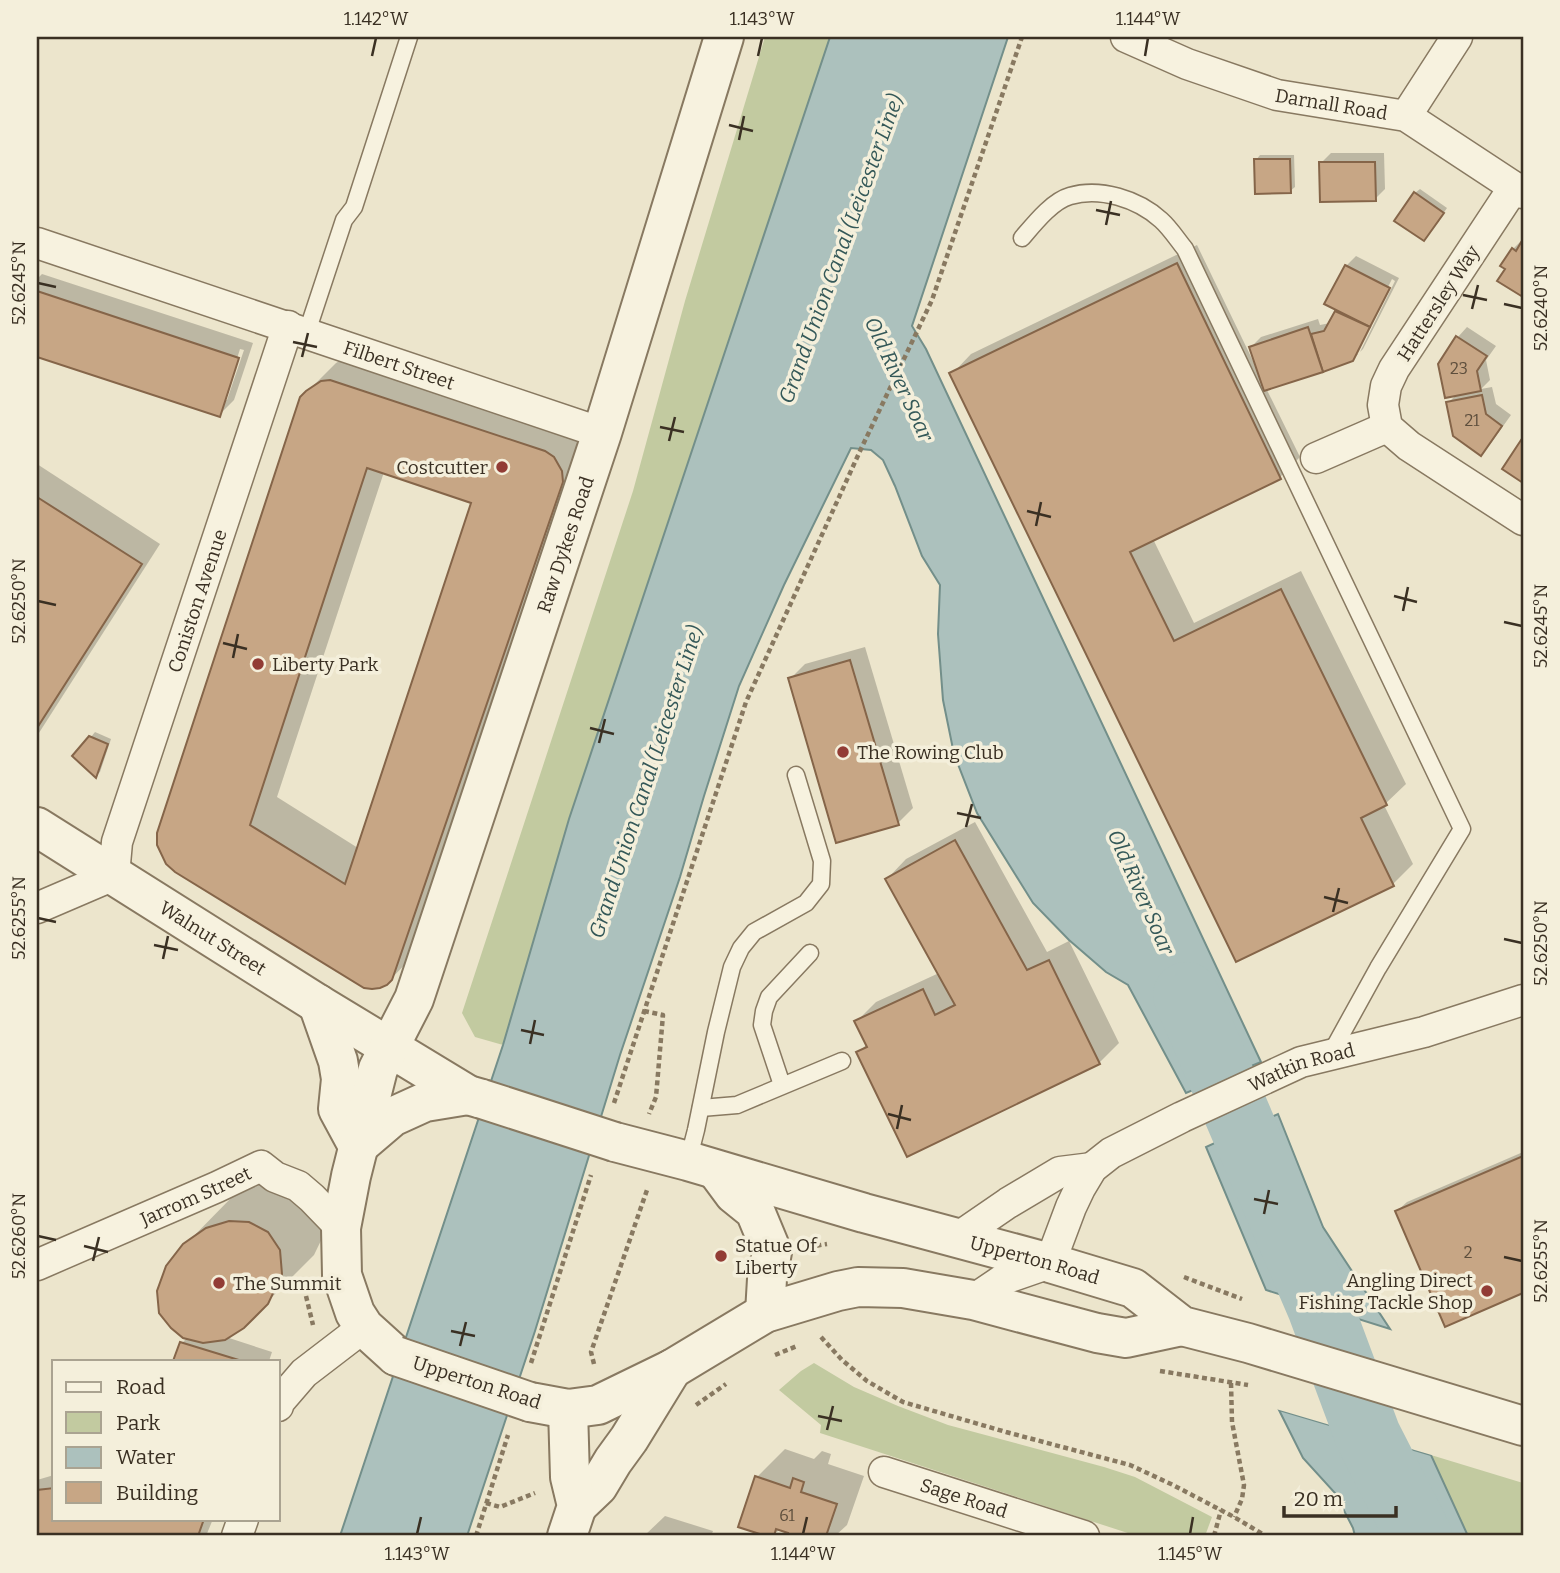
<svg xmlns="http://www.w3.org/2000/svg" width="1560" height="1573" font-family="Bitter,serif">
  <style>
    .green { fill: #c2caa0 }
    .water { fill: #acc1bd; stroke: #738f8a; stroke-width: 2 }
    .pier { fill: #ece5cc }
    .shadow { fill: #0003; fill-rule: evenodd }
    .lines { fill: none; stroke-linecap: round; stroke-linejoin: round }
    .river { stroke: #acc1bd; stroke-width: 66 }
    .building { fill: #c7a685; stroke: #856549; stroke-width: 2; fill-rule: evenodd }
    .service-casing { stroke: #887961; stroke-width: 19 }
    .minor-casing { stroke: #887961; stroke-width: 33 }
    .tertiary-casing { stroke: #887961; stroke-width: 42 }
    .path { stroke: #887961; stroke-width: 4.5; stroke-dasharray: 5 3.5; stroke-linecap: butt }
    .service { stroke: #f7f2df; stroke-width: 16 }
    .minor { stroke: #f7f2df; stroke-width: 30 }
    .tertiary { stroke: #f7f2df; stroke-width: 38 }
    .tertiary-bridge-casing { stroke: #887961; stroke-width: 42; stroke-linecap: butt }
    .tertiary-bridge { stroke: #f7f2df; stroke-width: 38 }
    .ticks { fill: none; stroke: #3a3023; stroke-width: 2.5 }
    .poi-dot { fill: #923c35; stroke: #f4efdb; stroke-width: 2.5 }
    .labels { text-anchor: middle; stroke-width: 7; stroke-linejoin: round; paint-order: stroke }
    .number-label { font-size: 16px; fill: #5d4e3c }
    .street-label { font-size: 19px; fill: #3a3023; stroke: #f4efdb }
    .poi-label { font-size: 19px; fill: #3a3023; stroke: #f4efdb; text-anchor: start }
    .water-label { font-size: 21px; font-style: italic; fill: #345858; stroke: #f4efdb }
    .neatline { fill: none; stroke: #3a3023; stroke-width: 2.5 }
    .ticks-label { font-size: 18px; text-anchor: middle; fill: #3a3023 }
  </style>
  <rect width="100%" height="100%" fill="#ece5cc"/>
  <!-- green -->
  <g class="green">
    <polygon points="765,37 830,37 569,819 503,1045 475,1037 462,1013 633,491 685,301"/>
    <polygon points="814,1363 854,1387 898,1406 948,1425 1104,1467 1135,1477 1212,1517 1205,1536 1137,1536 820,1433 821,1425 779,1390 801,1371"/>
    <polygon points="1431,1455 1523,1483 1523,1536 1468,1536"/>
  </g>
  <!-- water -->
  <g class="water">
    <polygon points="830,37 1008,37 912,326 926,349 1261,1062 1186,1093 1128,985 1106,972 1069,940 1033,903 977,813 954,754 943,700 938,634 940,585 922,556 895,486 883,460 871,450 851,448 784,585 739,686 704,796 680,877 620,1055 535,1331 467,1536 340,1536 503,1045 569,819"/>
    <polygon points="1278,1114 1323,1227 1390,1329 1266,1290 1206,1147"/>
    <polygon points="1279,1410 1431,1455 1468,1536 1355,1536 1353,1528 1335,1493 1303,1458"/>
  </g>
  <!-- pier -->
  <polygon class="pier" points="1280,1406 1432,1452 1435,1456 1276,1409"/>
  <!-- shadow -->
  <g class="shadow">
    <polygon points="1331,153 1384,153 1385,189 1375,199 1321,163"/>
    <polygon points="1260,155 1294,155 1295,187 1290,191 1256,160"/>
    <polygon points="1420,189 1447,208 1429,234 1415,193"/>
    <polygon points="1523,239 1523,294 1522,295 1508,268 1513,249"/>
    <polygon points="1197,245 1254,363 1256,362 1251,347 1261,337 1318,319 1320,325 1330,323 1339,309 1346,266 1356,256 1399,278 1363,349 1360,352 1395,281 1392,279 1355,354 1358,354 1352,360 1266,388 1300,457 1280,477 1153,539 1194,623 1301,571 1406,784 1384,805 1413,864 1393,884 1237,959 952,374 971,354"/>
    <path d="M42,274L253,343L234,400L219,415L37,355V279ZM240,349L244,350L227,400H224Z"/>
    <polygon points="1467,327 1496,346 1486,360 1490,380 1481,389 1492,387 1496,404 1511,415 1491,443 1481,453 1448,403 1457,394 1458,337"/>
    <path d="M351,354L590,443L419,950L386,984L176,870L307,392L336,363ZM384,472L473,502L358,848L277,797Z"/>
    <polygon points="37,464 160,544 37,736"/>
    <polygon points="865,647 913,808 898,823 790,679 805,664"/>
    <polygon points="95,732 111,739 100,772 96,776 91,737"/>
    <polygon points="975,822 1047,952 1069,941 1119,1043 1099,1063 858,1053 867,1044 856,1022 876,1002 939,973 887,879 906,859"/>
    <polygon points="1523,1152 1523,1291 1446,1325 1397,1211 1407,1202"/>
    <polygon points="277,1175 328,1226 314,1255 243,1326 226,1337 272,1352 269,1361 175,1361 182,1343 188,1337 185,1245 232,1197 254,1182"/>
    <polygon points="785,1449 814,1459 822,1451 831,1454 828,1464 864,1476 847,1525 835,1536 788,1536 790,1531 781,1529 771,1536 740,1526 757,1477"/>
    <polygon points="54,1475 54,1519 213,1519 206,1536 37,1536 37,1480"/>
    <polygon points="665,1516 713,1531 711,1536 644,1536"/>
  </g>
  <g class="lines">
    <!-- river -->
    <polyline class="river" points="1186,995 1320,1307 1368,1436 1419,1536"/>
  </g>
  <!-- building -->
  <g class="building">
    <polygon points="1254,159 1290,159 1291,193 1255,194"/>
    <polygon points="1319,162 1375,162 1376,201 1320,202"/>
    <polygon points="1414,192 1444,213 1424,241 1394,221"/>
    <polygon points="1523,239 1523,297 1497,281 1505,269 1500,266 1512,248 1516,251"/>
    <polygon points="1177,263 1281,479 1130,552 1174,641 1281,589 1387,805 1361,818 1394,886 1236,962 949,373"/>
    <polygon points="1345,265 1390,288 1370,327 1324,304"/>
    <polygon points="37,291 239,358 220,417 37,357"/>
    <polygon points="1335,311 1370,327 1353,361 1323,372 1311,334 1324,331"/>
    <polygon points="1308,327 1323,372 1264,391 1249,347"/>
    <polygon points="1456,336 1487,356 1477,371 1481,391 1445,398 1438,364"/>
    <path d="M330,380L545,451L554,457L562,471L563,482L392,980L387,985L380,988L372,989L364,988L175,872L166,864L157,845V833L300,397L306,391L321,381ZM367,468L471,503L345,884L250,825Z"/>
    <polygon points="1482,395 1486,414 1502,426 1481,456 1453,436 1446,402"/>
    <polygon points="1523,437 1523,483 1502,469"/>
    <polygon points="37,497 142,564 37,728"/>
    <polygon points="850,660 899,825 836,843 788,678"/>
    <polygon points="89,736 108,744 96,778 72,756"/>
    <polygon points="955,840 1027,970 1049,960 1100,1064 907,1157 856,1052 867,1047 854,1021 923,989 935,1015 955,1005 885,879"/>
    <polygon points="1523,1156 1523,1293 1445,1327 1395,1211"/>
    <polygon points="229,1221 249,1222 268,1232 280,1250 282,1274 268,1304 244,1328 225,1340 203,1343 183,1338 171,1328 159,1313 157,1291 166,1266 183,1244 206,1228"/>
    <polygon points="180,1342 242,1361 173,1361"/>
    <polygon points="755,1476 790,1488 793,1478 804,1482 801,1492 837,1504 826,1536 787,1536 788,1533 776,1529 774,1536 766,1536 738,1527"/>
    <polygon points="54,1488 54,1519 204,1519 198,1536 37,1536 37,1490"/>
  </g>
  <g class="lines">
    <!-- service casing -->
    <g class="service-casing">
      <g id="service">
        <path d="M1022,238C1034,224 1052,201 1070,196C1100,187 1138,199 1161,220C1170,228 1177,239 1185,249L1462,829L1378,968L1331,1053"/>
        <polyline points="307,332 344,220 354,207 409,37"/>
        <polyline points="782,1085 762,1025 764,1011 769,997 810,953"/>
        <polyline points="701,1108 737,1105 842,1061"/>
        <polyline points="688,1161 696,1130 716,1032 732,967 741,948 754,932 806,903 821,884 822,861 796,775"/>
      </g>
    </g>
    <!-- minor casing -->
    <g class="minor-casing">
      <g id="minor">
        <path id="s1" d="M1126,37L1187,64L1277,95L1406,116L1523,193"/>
        <polyline points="1406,116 1457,37"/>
        <polyline points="1514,187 1394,369 1386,386 1383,405 1387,427 1409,446 1523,520"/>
        <path id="s2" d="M37,243L602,433"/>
        <polyline points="1316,458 1387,427"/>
        <path id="s3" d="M37,908L114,875L117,842L288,326"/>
        <polyline points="957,1238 1008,1203 1060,1172 1092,1168"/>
        <path id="s4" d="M37,1265L217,1187L261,1166L275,1177L298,1186L312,1198L341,1228"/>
        <path id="s5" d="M973,1300L1004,1279L1050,1263L1071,1207L1080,1188L1092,1168L1111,1153L1182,1117L1301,1062L1424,1032L1523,1000"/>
        <polyline points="278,1406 279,1402 304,1373 364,1327"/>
        <path id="s6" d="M884,1472L1084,1536"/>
        <polyline points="237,1536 243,1519"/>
      </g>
    </g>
    <!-- tertiary casing -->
    <g class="tertiary-casing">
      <g id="tertiary">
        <path id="s7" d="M37,827L318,1004L468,1095L482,1099"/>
        <polyline points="318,1004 338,1061 341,1079 338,1109 358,1146"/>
        <path id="s8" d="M615,1142L688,1161L864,1213L1050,1263L1133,1288L1182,1326L1248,1343L1523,1426"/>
        <polyline points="358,1146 392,1117 425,1102 468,1095"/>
        <polyline points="717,1171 734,1194 755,1211 772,1252 767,1279 765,1313"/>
        <path id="s9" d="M396,1356L364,1327L355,1313L342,1275L341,1228L351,1176L378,1069L414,999L602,433L724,37"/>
        <polyline points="530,1402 568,1409 598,1405 672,1369 765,1313 838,1291 858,1287 903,1288 973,1300 1097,1333 1126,1338 1182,1326"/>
        <polyline points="577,1506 598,1486 613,1461 629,1439 672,1369"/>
        <polyline points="567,1536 577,1506 570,1477 568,1409"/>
      </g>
    </g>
    <!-- path -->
    <g class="path">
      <polyline points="644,1011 663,1015 656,1097 649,1114"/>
      <polyline points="614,1103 746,702 860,451 932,300 1022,37"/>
      <polyline points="808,1247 827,1244"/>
      <polyline points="1184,1277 1242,1299"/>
      <polyline points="306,1296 313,1325"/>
      <polyline points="821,1337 842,1360 867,1381 903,1402 1006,1432 1130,1465 1173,1485 1234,1517 1266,1536"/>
      <polyline points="775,1355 797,1346"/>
      <polyline points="531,1363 591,1175"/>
      <polyline points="594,1364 591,1352 647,1190"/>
      <polyline points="1160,1371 1248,1385"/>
      <polyline points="1231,1383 1232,1422 1244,1485 1242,1499 1234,1517"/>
      <polyline points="696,1405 726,1384"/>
      <polyline points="486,1503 500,1507 535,1493"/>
      <polyline points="476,1536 508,1435"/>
      <polyline points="1214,1536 1221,1510"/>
    </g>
    <!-- service -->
    <use href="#service" class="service"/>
    <!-- minor -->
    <use href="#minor" class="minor"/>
    <!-- tertiary -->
    <use href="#tertiary" class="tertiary"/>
    <!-- tertiary-bridge casing -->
    <g class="tertiary-bridge-casing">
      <g id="tertiary-bridge">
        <polyline points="482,1099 615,1142"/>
        <polyline points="396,1356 530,1402"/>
      </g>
    </g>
    <!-- tertiary-bridge -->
    <use href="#tertiary-bridge" class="tertiary-bridge"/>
  </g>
  <!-- ticks -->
  <path class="ticks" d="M372,56L376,38M758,56L762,38M1145,56L1148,38M729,125L753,131M739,140L744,116M1096,210L1120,215M1106,225L1111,201M38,283L56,287M1463,295L1487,300M1504,304L1522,308M1472,309L1478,285M293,342L317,347M302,357L308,333M660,427L684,432M669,441L675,417M1027,511L1051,517M1036,526L1041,502M1394,596L1417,602M38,601L56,605M1403,611L1408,587M1504,622L1522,626M223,643L247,649M233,658L238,634M590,728L614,734M599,743L605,719M957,813L981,818M966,827L972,804M1324,897L1348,903M1333,912L1339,888M38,918L56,922M1504,939L1522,943M154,945L178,950M163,959L168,936M521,1030L544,1035M530,1044L535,1020M888,1114L911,1120M897,1129L902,1105M1254,1199L1278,1204M1264,1214L1269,1190M38,1236L56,1240M84,1246L108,1252M1504,1257L1522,1261M93,1261L99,1237M451,1331L475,1336M460,1346L466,1322M818,1416L842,1421M827,1430L833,1406M417,1534L421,1517M803,1534L807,1517M1190,1534L1193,1517"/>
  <!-- markers -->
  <g class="poi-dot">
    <circle cx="502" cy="467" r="7"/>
    <circle cx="258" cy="664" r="7"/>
    <circle cx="843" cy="752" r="7"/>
    <circle cx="721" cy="1256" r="7"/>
    <circle cx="219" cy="1283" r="7"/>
    <circle cx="1487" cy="1291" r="7"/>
  </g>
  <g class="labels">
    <!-- number labels -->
    <g class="number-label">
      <text x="1459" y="374">23</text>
      <text x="1472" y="426">21</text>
      <text x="1468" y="1258">2</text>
      <text x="787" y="1521">61</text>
    </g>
    <!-- street labels -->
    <g class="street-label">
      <text dy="7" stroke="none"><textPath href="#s1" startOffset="217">Darnall Road</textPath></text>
      <text transform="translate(1438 303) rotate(-57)" y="7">Hattersley Way</text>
      <text dy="7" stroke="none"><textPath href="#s2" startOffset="382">Filbert Street</textPath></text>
      <text dy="7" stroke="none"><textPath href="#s9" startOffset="868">Raw Dykes Road</textPath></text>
      <text dy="7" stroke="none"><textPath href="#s3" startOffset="371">Coniston Avenue</textPath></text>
      <text dy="7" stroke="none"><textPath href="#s7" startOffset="208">Walnut Street</textPath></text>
      <text dy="7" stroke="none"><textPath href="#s5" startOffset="424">Watkin Road</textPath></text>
      <text dy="7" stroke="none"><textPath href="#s4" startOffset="173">Jarrom Street</textPath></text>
      <text dy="7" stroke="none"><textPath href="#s8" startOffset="436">Upperton Road</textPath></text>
      <text transform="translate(477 1382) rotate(18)" y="7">Upperton Road</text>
      <text dy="7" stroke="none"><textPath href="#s6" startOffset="84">Sage Road</textPath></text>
    </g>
    <!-- poi labels -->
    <g class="poi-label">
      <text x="488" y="474" text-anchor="end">Costcutter</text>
      <text x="272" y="671">Liberty Park</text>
      <text x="857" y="759">The Rowing Club</text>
      <text x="735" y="1252">Statue Of<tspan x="735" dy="22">Liberty</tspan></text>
      <text x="1473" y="1287" text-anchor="end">Angling Direct<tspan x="1473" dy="22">Fishing Tackle Shop</tspan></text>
      <text x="233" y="1290">The Summit</text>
    </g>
    <!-- water labels -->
    <g class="water-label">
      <text transform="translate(841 249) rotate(-70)" y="7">Grand Union Canal (Leicester Line)</text>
      <text transform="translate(899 379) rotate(65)" y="7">Old River Soar</text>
      <text transform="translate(646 782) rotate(-72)" y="7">Grand Union Canal (Leicester Line)</text>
      <text transform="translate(1141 892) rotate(66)" y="7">Old River Soar</text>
    </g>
  </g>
  <!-- border -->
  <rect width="1560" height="1573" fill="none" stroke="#f4efdb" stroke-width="77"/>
  <!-- legend -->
  <rect x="52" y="1360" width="228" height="161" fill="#f4efdb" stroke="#aaa391" stroke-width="2"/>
  <rect x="66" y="1382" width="35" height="10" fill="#f7f2df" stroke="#aaa391" stroke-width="2"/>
  <text x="116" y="1394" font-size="21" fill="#3a3023">Road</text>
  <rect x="66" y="1412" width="35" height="21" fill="#c2caa0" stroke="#aaa391" stroke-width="2"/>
  <text x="116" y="1430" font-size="21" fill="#3a3023">Park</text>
  <rect x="66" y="1447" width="35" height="21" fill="#acc1bd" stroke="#aaa391" stroke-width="2"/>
  <text x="116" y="1464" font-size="21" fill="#3a3023">Water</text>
  <rect x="66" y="1482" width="35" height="21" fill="#c7a685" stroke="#aaa391" stroke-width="2"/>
  <text x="116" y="1500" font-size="21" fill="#3a3023">Building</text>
  <!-- scale -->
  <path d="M1284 1506v10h112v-10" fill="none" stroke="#3a3023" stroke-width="3.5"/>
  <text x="1294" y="1506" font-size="21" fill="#3a3023" stroke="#f4efdb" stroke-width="5" paint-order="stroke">20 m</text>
  <rect x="38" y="38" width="1484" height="1496" class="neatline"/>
  <g class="ticks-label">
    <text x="376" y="25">1.142°W</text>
    <text x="762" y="25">1.143°W</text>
    <text x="1148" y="25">1.144°W</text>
    <text transform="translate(19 283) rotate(-90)" y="6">52.6245°N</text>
    <text transform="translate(1541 308) rotate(-90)" y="6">52.6240°N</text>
    <text transform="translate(19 601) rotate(-90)" y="6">52.6250°N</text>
    <text transform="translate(1541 626) rotate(-90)" y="6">52.6245°N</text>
    <text transform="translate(19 918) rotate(-90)" y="6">52.6255°N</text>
    <text transform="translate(1541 943) rotate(-90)" y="6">52.6250°N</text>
    <text transform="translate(19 1236) rotate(-90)" y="6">52.6260°N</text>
    <text transform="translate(1541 1261) rotate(-90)" y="6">52.6255°N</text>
    <text x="417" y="1560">1.143°W</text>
    <text x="803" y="1560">1.144°W</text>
    <text x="1190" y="1560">1.145°W</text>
  </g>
</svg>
